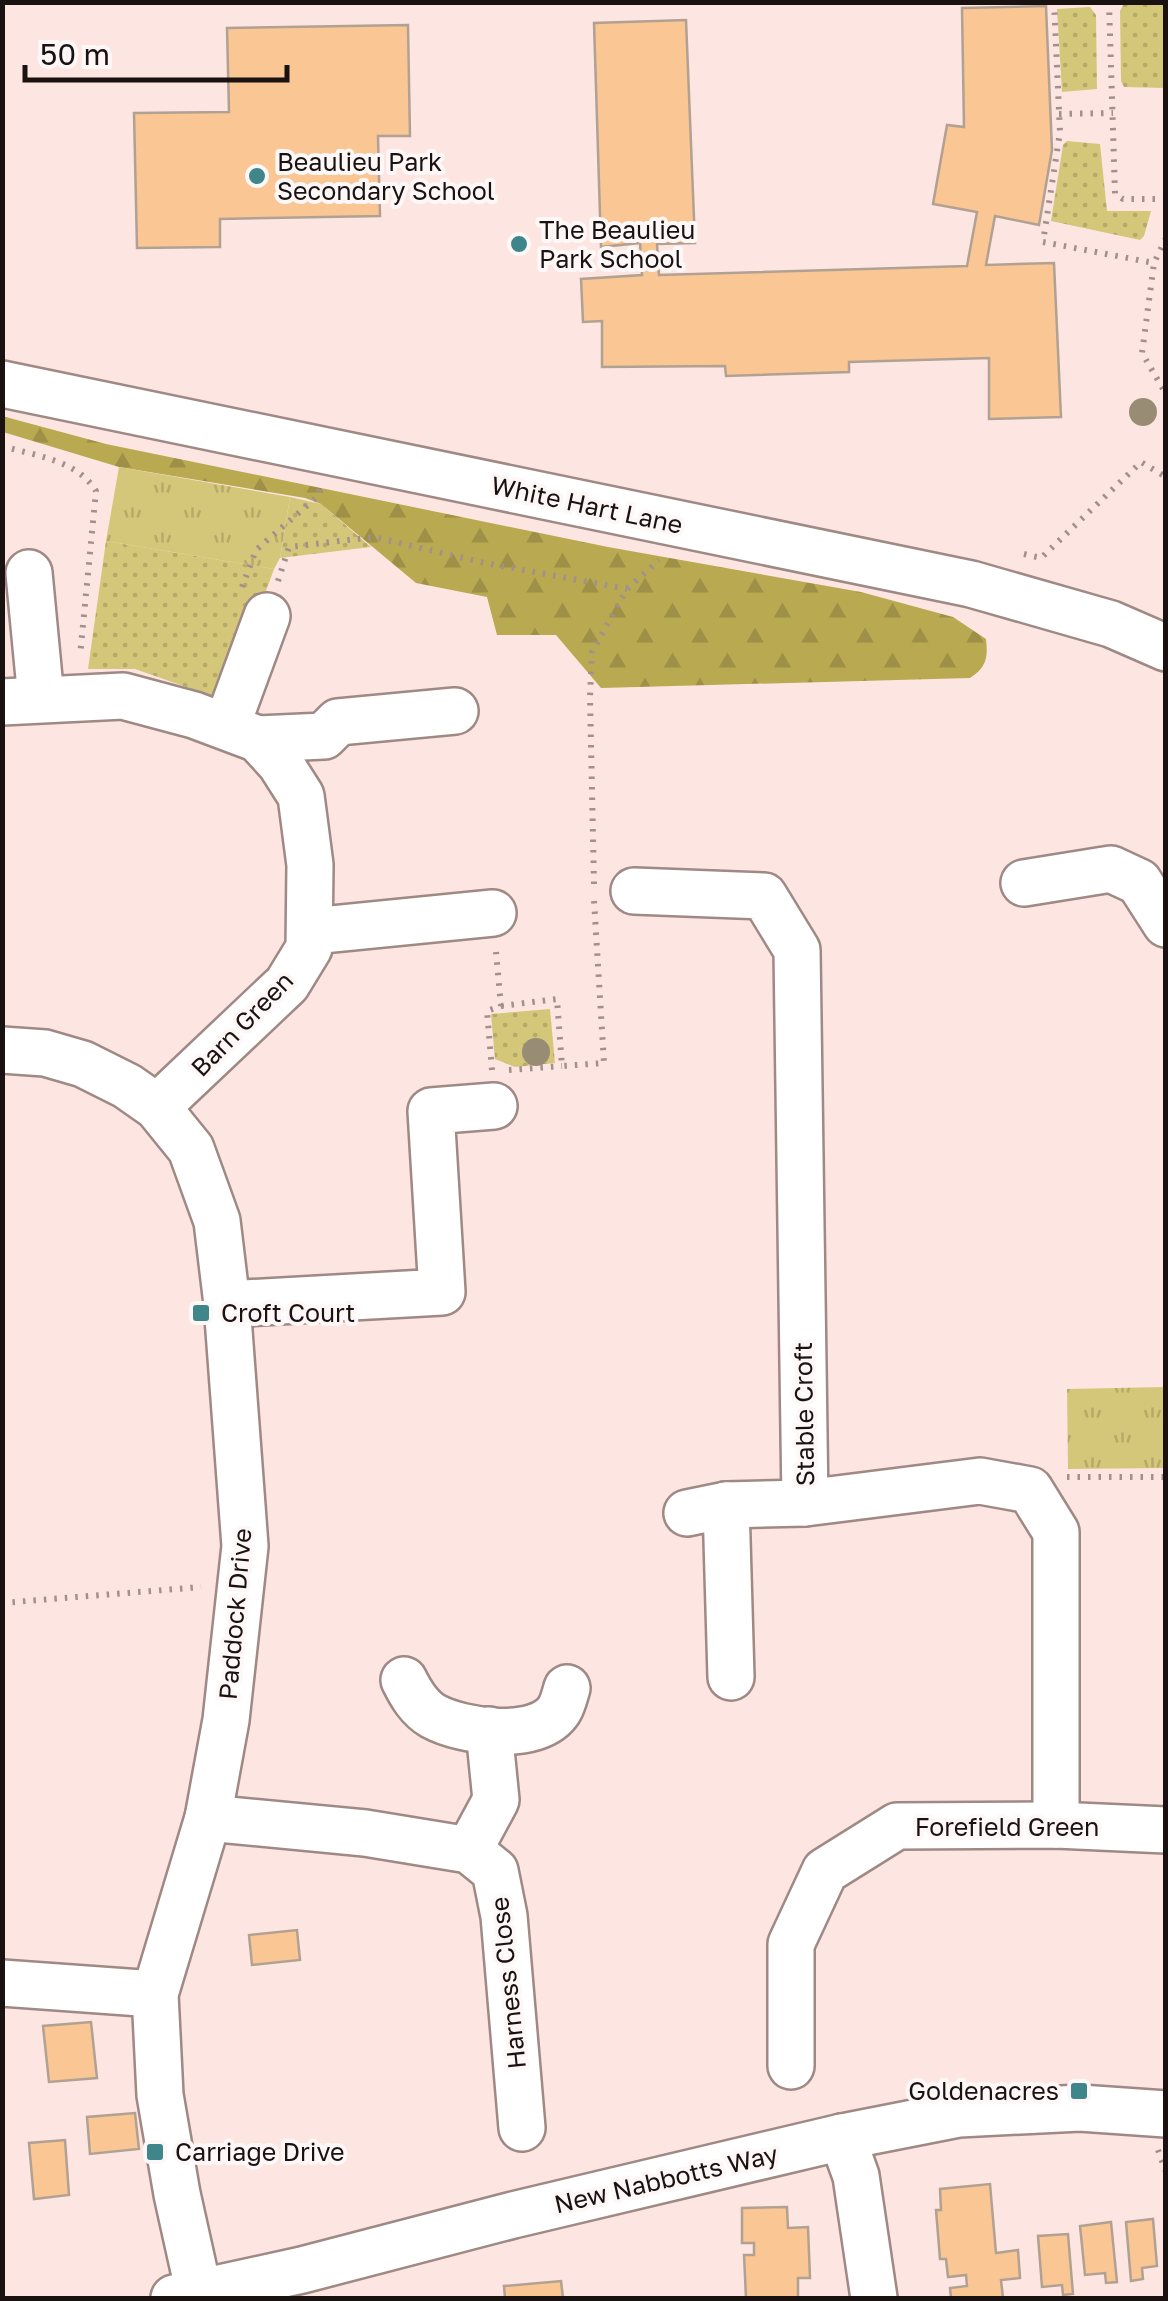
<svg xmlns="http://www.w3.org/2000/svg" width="1168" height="2301" font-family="'Golos Text',sans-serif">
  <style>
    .grass { fill: url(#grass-dots) }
    .forest { fill: url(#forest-firs) }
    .park { fill: url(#park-tufts) }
    .building { fill: #fac694; stroke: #b1a193; stroke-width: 2.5 }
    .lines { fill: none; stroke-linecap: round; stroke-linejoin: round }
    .minor-casing { stroke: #9f8985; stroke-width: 50 }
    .path { stroke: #a1908d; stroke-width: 6; stroke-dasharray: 2.5 8; stroke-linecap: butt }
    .minor { stroke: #fff; stroke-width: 45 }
    .tree { fill: #998c75 }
    .poi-dot { fill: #3e868a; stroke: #fdf8f7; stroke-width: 4 }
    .labels { text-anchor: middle; stroke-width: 8; stroke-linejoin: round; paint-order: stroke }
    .poi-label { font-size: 25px; fill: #1a1211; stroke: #fdf8f7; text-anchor: start }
    .street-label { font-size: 25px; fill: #1a1211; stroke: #fdf8f7 }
  </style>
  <defs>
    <pattern id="grass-dots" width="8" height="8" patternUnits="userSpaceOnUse" patternTransform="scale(2.5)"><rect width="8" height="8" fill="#d5c779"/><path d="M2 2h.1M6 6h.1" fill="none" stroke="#b6aa68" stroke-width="1.8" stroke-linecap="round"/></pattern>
    <pattern id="forest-firs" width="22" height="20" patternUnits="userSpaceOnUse" patternTransform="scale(2.5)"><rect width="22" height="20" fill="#b9a951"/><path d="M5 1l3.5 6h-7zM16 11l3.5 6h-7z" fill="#9e9046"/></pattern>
    <pattern id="park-tufts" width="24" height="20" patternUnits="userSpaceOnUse" patternTransform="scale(2.5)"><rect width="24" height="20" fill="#d5c779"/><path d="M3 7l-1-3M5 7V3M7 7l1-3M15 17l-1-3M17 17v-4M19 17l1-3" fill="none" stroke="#b6aa68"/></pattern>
  </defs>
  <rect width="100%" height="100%" fill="#fde6e1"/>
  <!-- grass -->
  <g class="grass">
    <polygon points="1123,5 1165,5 1165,88 1124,87 1121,81 1120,11"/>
    <polygon points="1090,7 1096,15 1097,89 1062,92 1057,9"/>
    <polygon points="1067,141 1100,144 1107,211 1151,211 1144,236 1140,240 1051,221 1063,145"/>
    <polygon points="290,497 321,504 371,547 280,558"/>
    <polygon points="106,541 274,569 226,701 135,669 88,669"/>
    <polygon points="550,1009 555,1063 515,1067 495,1059 491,1014"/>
  </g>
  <!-- forest -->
  <path class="forest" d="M2,416L106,444L608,547L861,592L953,617L986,639C988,657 987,667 970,678L601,688L556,635H497L487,597L416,583L321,504L305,498L119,467L3,432Z"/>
  <!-- park -->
  <g class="park">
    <polygon points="119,467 290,497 280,558 274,569 106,541"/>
    <polygon points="1165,1387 1165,1468 1068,1469 1067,1389"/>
  </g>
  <!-- building -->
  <g class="building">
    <polygon points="1046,6 1052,150 1039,225 995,216 986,265 1054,263 1061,417 989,419 989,358 849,362 849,372 726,376 725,366 602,367 602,321 583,322 581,279 642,275 640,243 601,247 594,23 686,20 695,243 657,244 659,275 967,266 977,212 933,204 947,125 964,127 962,8"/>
    <polygon points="408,25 410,136 378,136 380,216 220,219 220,247 137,248 134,113 229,112 227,28"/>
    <polygon points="297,1930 300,1960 252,1965 249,1935"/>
    <polygon points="91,2022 97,2078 49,2082 43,2026"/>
    <polygon points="135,2113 139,2149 90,2154 87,2117"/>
    <polygon points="65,2140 69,2195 34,2199 29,2143"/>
    <polygon points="990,2184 996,2253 1018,2250 1020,2278 1001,2280 1003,2298 951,2298 950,2288 967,2286 966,2275 948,2277 946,2259 940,2259 936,2210 941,2210 940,2189"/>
    <polygon points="787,2207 788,2228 808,2227 810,2278 798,2278 798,2298 746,2298 744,2255 754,2255 754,2243 742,2243 742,2208"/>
    <polygon points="1153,2219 1157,2266 1142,2268 1143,2279 1131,2281 1126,2222"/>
    <polygon points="1111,2222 1117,2282 1106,2283 1105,2273 1085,2275 1080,2226"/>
    <polygon points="1068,2234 1073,2294 1063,2295 1062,2285 1042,2287 1038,2236"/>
    <polygon points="561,2281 563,2298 505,2298 504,2286"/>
  </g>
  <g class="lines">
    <!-- minor casing -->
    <g class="minor-casing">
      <g id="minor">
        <polyline points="2,384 971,584 1111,624 1166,648"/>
        <polyline points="29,573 41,699"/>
        <polyline points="2,702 123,696 194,715 258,739 280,763 301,796 310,865 309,948 287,984 157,1107"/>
        <polyline points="227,725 267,616"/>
        <polyline points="258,739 324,736 338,722 455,711"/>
        <polyline points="1024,883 1111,869 1139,882 1166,924"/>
        <polyline points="634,891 764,896 797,950 805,1503 980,1481 1030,1490 1056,1532 1056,1825"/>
        <polyline points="312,931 493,913"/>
        <polyline points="2,1050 45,1053 83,1064 127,1086 157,1107 191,1149 217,1221 227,1304 245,1546 226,1720 208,1818 155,1994 160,2095 177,2194 199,2293"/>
        <polyline points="227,1304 442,1292 431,1111 494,1106"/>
        <polyline points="726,1505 731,1677"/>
        <polyline points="687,1513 726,1505 805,1503"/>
        <path d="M404,1680C411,1694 419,1708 433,1716C462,1732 538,1743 559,1710C563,1704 565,1694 567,1688"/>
        <polyline points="208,1818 365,1833 469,1850 495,1871 504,1916 522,2128"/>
        <polyline points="469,1850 496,1800 489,1730"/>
        <polyline points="2,1983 155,1994"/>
        <polyline points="791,2066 791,1944 825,1871 897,1826 1056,1825 1166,1830"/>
        <polyline points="842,2137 856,2176 874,2298"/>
        <polyline points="174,2298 302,2270 513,2215 842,2137 959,2114 1080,2108 1166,2114"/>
      </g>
    </g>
    <!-- path -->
    <g class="path">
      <polyline points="1054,2 1060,132 1043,242 1154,263"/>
      <polyline points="1109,2 1115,194 1123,199 1166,199"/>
      <polyline points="1059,114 1113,113"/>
      <polyline points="1166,238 1154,263 1142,353 1166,394"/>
      <path d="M2,446C36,456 77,460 96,491L80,656"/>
      <polyline points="1024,554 1041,558 1141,462 1166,477"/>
      <polyline points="278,581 289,547 374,537 485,563 627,589"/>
      <polyline points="242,587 256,550 318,496 320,486"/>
      <polyline points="594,884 590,697 592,652 627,589 659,560"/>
      <polyline points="501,1006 557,999 562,1066 604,1063 594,900"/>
      <polyline points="492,1070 487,1011 501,1006 496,952"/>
      <polyline points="509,1070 562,1066"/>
      <polyline points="1067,1477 1166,1477"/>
      <polyline points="2,1603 201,1587"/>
      <polyline points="1158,2150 1166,2172"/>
    </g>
    <!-- minor -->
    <use href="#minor" class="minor"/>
  </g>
  <!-- trees -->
  <g class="tree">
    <circle cx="1143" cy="412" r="14"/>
    <circle cx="536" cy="1052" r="14"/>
  </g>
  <!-- markers -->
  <g class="poi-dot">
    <circle cx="257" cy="176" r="10"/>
    <circle cx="519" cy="244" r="10"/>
    <rect x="191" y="1303" width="20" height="20" rx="5"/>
    <rect x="1069" y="2081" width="20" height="20" rx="5"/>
    <rect x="145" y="2142" width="20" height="20" rx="5"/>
  </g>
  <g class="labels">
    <!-- poi labels -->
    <g class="poi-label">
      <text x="277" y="171">Beaulieu Park<tspan x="277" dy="29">Secondary School</tspan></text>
      <text x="539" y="239">The Beaulieu<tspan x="539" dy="29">Park School</tspan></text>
      <text x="221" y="1322">Croft Court</text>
      <text x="1059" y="2100" text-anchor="end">Goldenacres</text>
      <text x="175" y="2161">Carriage Drive</text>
    </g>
    <!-- street labels -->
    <g class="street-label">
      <text transform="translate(587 505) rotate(12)" y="9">White Hart Lane</text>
      <text transform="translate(242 1024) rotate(-46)" y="9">Barn Green</text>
      <text transform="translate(804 1414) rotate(-91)" y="9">Stable Croft</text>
      <text transform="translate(235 1614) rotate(-85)" y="9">Paddock Drive</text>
      <text x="1007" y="1836">Forefield Green</text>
      <text transform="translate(508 1983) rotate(-96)" y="9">Harness Close</text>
      <text transform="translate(666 2179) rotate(-13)" y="9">New Nabbotts Way</text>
    </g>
  </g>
  <!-- border -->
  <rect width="1168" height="2301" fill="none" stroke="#1a1211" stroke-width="10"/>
  <!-- scale -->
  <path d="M25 65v15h262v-15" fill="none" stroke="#1a1211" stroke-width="5"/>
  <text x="40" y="65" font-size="30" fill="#1a1211" stroke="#fdf8f7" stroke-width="8" paint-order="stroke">50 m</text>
</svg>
